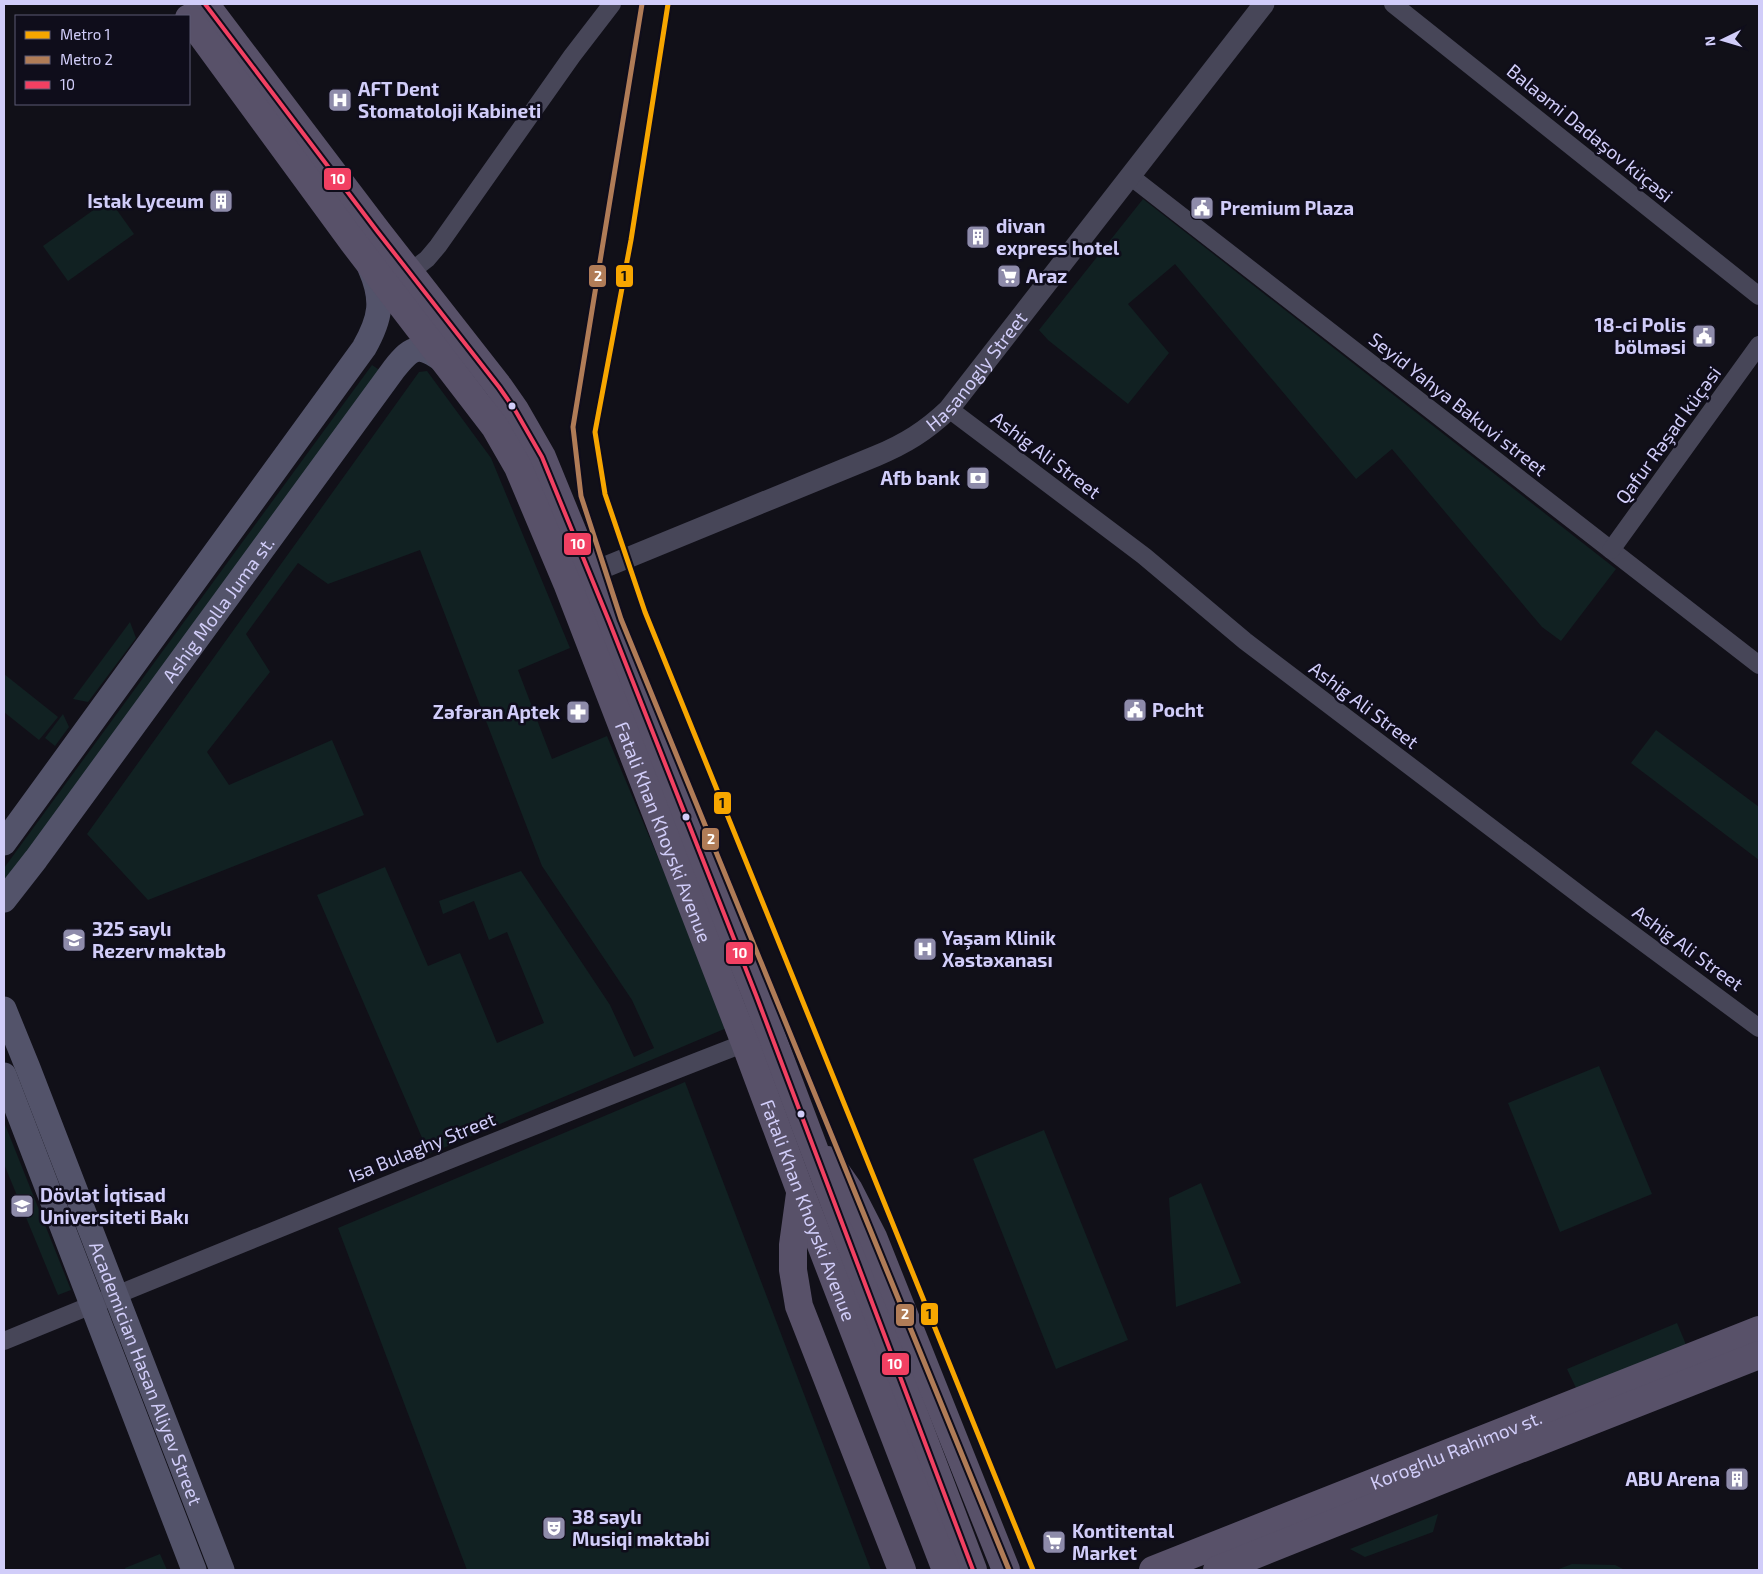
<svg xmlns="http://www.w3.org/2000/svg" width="1763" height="1574" font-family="'Exo 2',sans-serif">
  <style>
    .green { fill: #112122 }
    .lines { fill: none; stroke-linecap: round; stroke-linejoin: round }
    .minor { stroke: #474658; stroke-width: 18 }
    .tertiary { stroke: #474658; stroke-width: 21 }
    .secondary { stroke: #53536a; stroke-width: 25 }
    .primary { stroke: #585169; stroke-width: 28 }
    .bus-1-casing { stroke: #0f0d1b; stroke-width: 8 }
    .bus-1 { stroke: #f24062; stroke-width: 4 }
    .metro-1-casing { stroke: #0f0d1b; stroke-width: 9 }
    .metro-2-casing { stroke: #0f0d1b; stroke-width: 9 }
    .metro-1 { stroke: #f7a600; stroke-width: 5 }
    .metro-2 { stroke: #b07c57; stroke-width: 5 }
    .bus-dot { fill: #d1cdf9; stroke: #0f0d1b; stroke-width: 2 }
    .labels { text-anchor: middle; stroke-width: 5; stroke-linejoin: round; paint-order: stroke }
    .poi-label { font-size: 19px; font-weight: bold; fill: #d1cdf9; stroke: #0f0d1b; text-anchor: start }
    .street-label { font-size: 19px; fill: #d1cdf9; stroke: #0f0d1b }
    .line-badge { stroke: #0f0d1b; stroke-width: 2 }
    .badge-label { font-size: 14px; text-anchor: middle; font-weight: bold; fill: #fff }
    .pale-badge-label { font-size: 14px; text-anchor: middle; font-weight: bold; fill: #111 }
  </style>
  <rect width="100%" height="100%" fill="#111018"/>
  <!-- green -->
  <g class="green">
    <polygon points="109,199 134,234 68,281 43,246"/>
    <polygon points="1143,199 1616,569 1561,641 1542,627 1392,449 1356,479 1175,264 1128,304 1169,353 1128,404 1048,340 1039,330"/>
    <polygon points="372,365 381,371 4,886 4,868"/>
    <polygon points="427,371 491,458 570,648 518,670 552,759 607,736 729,1027 429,1154 317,895 385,867 428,966 460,953 497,1043 544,1023 507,932 489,940 474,901 443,914 439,901 521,871 610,1005 634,1057 654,1048 632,1000 542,866 420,550 328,584 298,563 246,634 270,672 207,752 229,785 332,740 364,815 148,900 87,834 419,372"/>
    <polygon points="130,622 136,638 88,702 73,699"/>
    <polygon points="4,674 58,717 39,740 4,712"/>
    <polygon points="63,714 69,727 55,746 45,738"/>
    <polygon points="1656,730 1759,807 1759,860 1631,763"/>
    <polygon points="1599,1066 1652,1194 1560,1232 1508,1103"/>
    <polygon points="685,1082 871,1570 467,1570 338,1228"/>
    <polygon points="4,1122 71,1290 58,1295 4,1164"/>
    <polygon points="1044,1130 1128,1340 1056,1369 973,1159"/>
    <polygon points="1201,1183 1241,1283 1176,1307 1169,1198"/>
    <polygon points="1677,1323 1687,1347 1577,1390 1567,1369"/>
    <polygon points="1438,1514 1433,1532 1365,1557 1350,1549"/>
    <polygon points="160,1554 167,1570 126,1570 125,1568"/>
    <polygon points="1572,1564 1615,1565 1625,1570 1556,1570"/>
  </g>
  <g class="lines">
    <!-- minor -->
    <g class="minor">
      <polyline points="1393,4 1759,296"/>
      <polyline points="1130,176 1759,665"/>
      <polyline points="409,273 427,259 438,246 572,56 612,4"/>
      <polyline points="949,409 1144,556 1245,641 1593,905 1759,1028"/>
      <polyline points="1611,550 1759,345"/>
      <path d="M4,1341C250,1240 497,1139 745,1043"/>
    </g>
    <!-- tertiary -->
    <path class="tertiary" id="s1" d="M576,579L876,456C905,444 926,431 949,409L1264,4"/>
    <!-- secondary -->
    <g class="secondary">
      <path d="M4,843L364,348C381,318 384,300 370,268"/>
      <path id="s2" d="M4,900L36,859L394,369C414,344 420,344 445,362"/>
      <path id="s3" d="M4,1009L28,1068L222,1570"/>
      <polyline points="4,1075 194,1570"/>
    </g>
    <!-- primary -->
    <g class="primary">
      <polyline points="205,4 377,231 499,387 515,410 542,457 609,621 756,995 973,1570"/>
      <path id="s4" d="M189,18L353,242L495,427L518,467L567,583L745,1043L801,1193L946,1570"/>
      <polyline points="828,1160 849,1190 873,1237 1006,1570"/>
      <polyline points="800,1194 793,1245 793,1270 799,1306 902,1570"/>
      <path id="s5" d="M1153,1570L1759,1330"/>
      <polyline points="1217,1570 1474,1467 1759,1355"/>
    </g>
    <!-- bus-1 casing -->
    <g class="bus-1-casing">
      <polyline id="bus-1" points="205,4 377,231 499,387 515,410 542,457 609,621 756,995 973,1570"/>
    </g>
    <!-- bus-1 -->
    <use href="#bus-1" class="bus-1"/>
    <!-- metro-1 casing -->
    <g class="metro-1-casing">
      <polyline id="metro-1" points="668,4 631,240 595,432 605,494 645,612 1033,1570"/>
    </g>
    <!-- metro-2 casing -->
    <g class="metro-2-casing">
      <polyline id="metro-2" points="642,4 573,427 581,496 621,619 1009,1570"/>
    </g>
    <!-- metro-1 -->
    <use href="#metro-1" class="metro-1"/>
    <!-- metro-2 -->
    <use href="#metro-2" class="metro-2"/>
  </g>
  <!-- icons -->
  <defs>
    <g id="hospital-square" transform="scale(1.25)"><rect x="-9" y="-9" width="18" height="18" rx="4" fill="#8e8baa" stroke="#0f0d1b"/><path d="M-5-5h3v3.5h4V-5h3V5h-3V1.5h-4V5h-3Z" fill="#fff"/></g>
    <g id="building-square" transform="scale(1.25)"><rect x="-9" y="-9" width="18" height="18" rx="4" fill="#8e8baa" stroke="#0f0d1b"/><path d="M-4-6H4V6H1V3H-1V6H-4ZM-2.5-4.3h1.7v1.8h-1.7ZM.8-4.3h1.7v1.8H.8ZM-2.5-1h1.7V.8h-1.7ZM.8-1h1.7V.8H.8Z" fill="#fff"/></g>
    <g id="civic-square" transform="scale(1.25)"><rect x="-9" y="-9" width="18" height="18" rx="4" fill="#8e8baa" stroke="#0f0d1b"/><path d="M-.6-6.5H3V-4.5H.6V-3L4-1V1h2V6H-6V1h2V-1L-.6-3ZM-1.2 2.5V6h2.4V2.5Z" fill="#fff"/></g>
    <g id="supermarket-square" transform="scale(1.25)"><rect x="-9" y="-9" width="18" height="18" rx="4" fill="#8e8baa" stroke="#0f0d1b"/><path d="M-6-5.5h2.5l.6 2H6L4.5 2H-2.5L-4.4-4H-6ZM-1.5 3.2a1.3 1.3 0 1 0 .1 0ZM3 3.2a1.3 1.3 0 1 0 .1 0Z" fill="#fff"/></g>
    <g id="bank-square" transform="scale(1.25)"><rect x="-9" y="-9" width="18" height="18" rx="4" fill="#8e8baa" stroke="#0f0d1b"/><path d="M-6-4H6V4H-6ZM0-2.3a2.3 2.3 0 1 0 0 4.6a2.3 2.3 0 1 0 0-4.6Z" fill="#fff"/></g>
    <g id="pharmacy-square" transform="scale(1.25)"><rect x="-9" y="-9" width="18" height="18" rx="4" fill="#8e8baa" stroke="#0f0d1b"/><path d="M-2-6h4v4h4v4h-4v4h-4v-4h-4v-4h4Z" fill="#fff"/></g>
    <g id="school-square" transform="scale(1.25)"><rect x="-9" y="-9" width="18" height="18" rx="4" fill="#8e8baa" stroke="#0f0d1b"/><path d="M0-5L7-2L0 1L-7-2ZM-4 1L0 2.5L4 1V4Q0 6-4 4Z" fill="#fff"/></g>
    <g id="university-square" transform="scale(1.25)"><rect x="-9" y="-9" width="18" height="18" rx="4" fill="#8e8baa" stroke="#0f0d1b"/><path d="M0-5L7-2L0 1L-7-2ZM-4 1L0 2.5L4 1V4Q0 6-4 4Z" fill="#fff"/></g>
    <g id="theatre-square" transform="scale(1.25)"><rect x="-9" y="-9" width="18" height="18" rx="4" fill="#8e8baa" stroke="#0f0d1b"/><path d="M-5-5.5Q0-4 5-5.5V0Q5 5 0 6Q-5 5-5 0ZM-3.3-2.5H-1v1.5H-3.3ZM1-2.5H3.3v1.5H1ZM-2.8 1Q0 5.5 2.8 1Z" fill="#fff"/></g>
  </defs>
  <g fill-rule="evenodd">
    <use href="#hospital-square" x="340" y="100"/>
    <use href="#building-square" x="221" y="201"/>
    <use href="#civic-square" x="1202" y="208"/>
    <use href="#building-square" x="978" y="237"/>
    <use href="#supermarket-square" x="1009" y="276"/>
    <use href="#civic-square" x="1704" y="336"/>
    <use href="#bank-square" x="978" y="478"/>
    <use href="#civic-square" x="1135" y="710"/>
    <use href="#pharmacy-square" x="578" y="712"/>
    <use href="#school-square" x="74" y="940"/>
    <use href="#hospital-square" x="925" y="949"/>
    <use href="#university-square" x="22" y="1206"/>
    <use href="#building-square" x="1737" y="1479"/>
    <use href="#theatre-square" x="554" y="1528"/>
    <use href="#supermarket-square" x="1054" y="1542"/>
  </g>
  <!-- markers -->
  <g class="bus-dot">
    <circle cx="512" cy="406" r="4.5"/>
    <circle cx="686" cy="817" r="4.5"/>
    <circle cx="801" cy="1114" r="4.5"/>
  </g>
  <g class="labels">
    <!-- poi labels -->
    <g class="poi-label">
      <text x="358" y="96">AFT Dent<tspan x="358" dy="22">Stomatoloji Kabineti</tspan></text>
      <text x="204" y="208" text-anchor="end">Istak Lyceum</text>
      <text x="1220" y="215">Premium Plaza</text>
      <text x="996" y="233">divan<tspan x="996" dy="22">express hotel</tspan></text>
      <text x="1026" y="283">Araz</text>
      <text x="1686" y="332" text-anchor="end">18-ci Polis<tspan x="1686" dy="22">bölməsi</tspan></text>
      <text x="960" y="485" text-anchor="end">Afb bank</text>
      <text x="1152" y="717">Pocht</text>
      <text x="560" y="719" text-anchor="end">Zəfəran Aptek</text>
      <text x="92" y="936">325 saylı<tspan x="92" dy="22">Rezerv məktəb</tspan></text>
      <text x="942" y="945">Yaşam Klinik<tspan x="942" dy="22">Xəstəxanası</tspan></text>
      <text x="40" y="1202">Dövlət İqtisad<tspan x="40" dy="22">Universiteti Bakı</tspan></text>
      <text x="1720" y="1486" text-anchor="end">ABU Arena</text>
      <text x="572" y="1524">38 saylı<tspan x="572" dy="22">Musiqi məktəbi</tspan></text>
      <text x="1072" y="1538">Kontitental<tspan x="1072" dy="22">Market</tspan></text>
    </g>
    <!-- street labels -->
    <g class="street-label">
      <text transform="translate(1590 133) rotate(39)" y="7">Balaəmi Dadaşov küçəsi</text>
      <text dy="7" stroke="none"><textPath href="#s1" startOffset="458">Hasanogly Street</textPath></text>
      <text transform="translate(1458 404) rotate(38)" y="7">Seyid Yahya Bakuvi street</text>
      <text transform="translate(1668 435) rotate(-54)" y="7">Qafur Rəşad küçəsi</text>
      <text transform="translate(1046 455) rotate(37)" y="7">Ashig Ali Street</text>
      <text dy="7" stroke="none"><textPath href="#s2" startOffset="361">Ashig Molla Juma st.</textPath></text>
      <text transform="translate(1364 705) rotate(37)" y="7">Ashig Ali Street</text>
      <text dy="7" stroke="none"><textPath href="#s4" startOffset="950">Fatali Khan Khoyski Avenue</textPath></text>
      <text transform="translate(1688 948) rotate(36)" y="7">Ashig Ali Street</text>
      <text transform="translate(422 1147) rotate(-22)" y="7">Isa Bulaghy Street</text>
      <text dy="7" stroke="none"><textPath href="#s4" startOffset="1355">Fatali Khan Khoyski Avenue</textPath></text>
      <text dy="7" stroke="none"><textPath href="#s3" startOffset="391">Academician Hasan Aliyev Street</textPath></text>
      <text dy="7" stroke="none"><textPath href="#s5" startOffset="326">Koroghlu Rahimov st.</textPath></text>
    </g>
  </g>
  <g class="line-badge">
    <rect x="323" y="167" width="29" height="24" rx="5" fill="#f24062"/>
    <rect x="588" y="264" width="19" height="24" rx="5" fill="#b07c57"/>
    <rect x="615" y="264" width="19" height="24" rx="5" fill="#f7a600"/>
    <rect x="563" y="532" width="29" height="24" rx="5" fill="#f24062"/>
    <rect x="713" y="791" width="19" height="24" rx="5" fill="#f7a600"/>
    <rect x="701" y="827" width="19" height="24" rx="5" fill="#b07c57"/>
    <rect x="725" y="941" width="29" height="24" rx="5" fill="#f24062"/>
    <rect x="920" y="1302" width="19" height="24" rx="5" fill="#f7a600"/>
    <rect x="895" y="1303" width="20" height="24" rx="5" fill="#b07c57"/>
    <rect x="881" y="1352" width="29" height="24" rx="5" fill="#f24062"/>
  </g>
  <g class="badge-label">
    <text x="338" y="184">10</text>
    <text x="598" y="281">2</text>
    <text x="578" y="549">10</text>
    <text x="711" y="844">2</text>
    <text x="740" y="958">10</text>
    <text x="905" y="1319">2</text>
    <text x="895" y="1369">10</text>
  </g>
  <g class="pale-badge-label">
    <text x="624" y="281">1</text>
    <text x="722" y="808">1</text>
    <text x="929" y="1319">1</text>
  </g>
  <!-- border -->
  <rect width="1763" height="1574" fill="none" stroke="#d1cdf9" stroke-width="10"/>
  <!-- legend -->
  <rect x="15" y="15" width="175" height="90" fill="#0f0d1b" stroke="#5d5a74"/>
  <rect x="25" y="31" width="25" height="8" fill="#f7a600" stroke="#5d5a74"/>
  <text x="60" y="40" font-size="15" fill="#d1cdf9">Metro 1</text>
  <rect x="25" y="56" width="25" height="8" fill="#b07c57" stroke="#5d5a74"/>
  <text x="60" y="65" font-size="15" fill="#d1cdf9">Metro 2</text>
  <rect x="25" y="81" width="25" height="8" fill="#f24062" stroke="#5d5a74"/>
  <text x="60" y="90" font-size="15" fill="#d1cdf9">10</text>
  <!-- north arrow -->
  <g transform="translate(1723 40) rotate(265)" stroke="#0f0d1b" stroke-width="4" paint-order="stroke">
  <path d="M0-4L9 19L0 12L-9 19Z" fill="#d1cdf9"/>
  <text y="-8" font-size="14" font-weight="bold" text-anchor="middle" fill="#d1cdf9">N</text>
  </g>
</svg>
